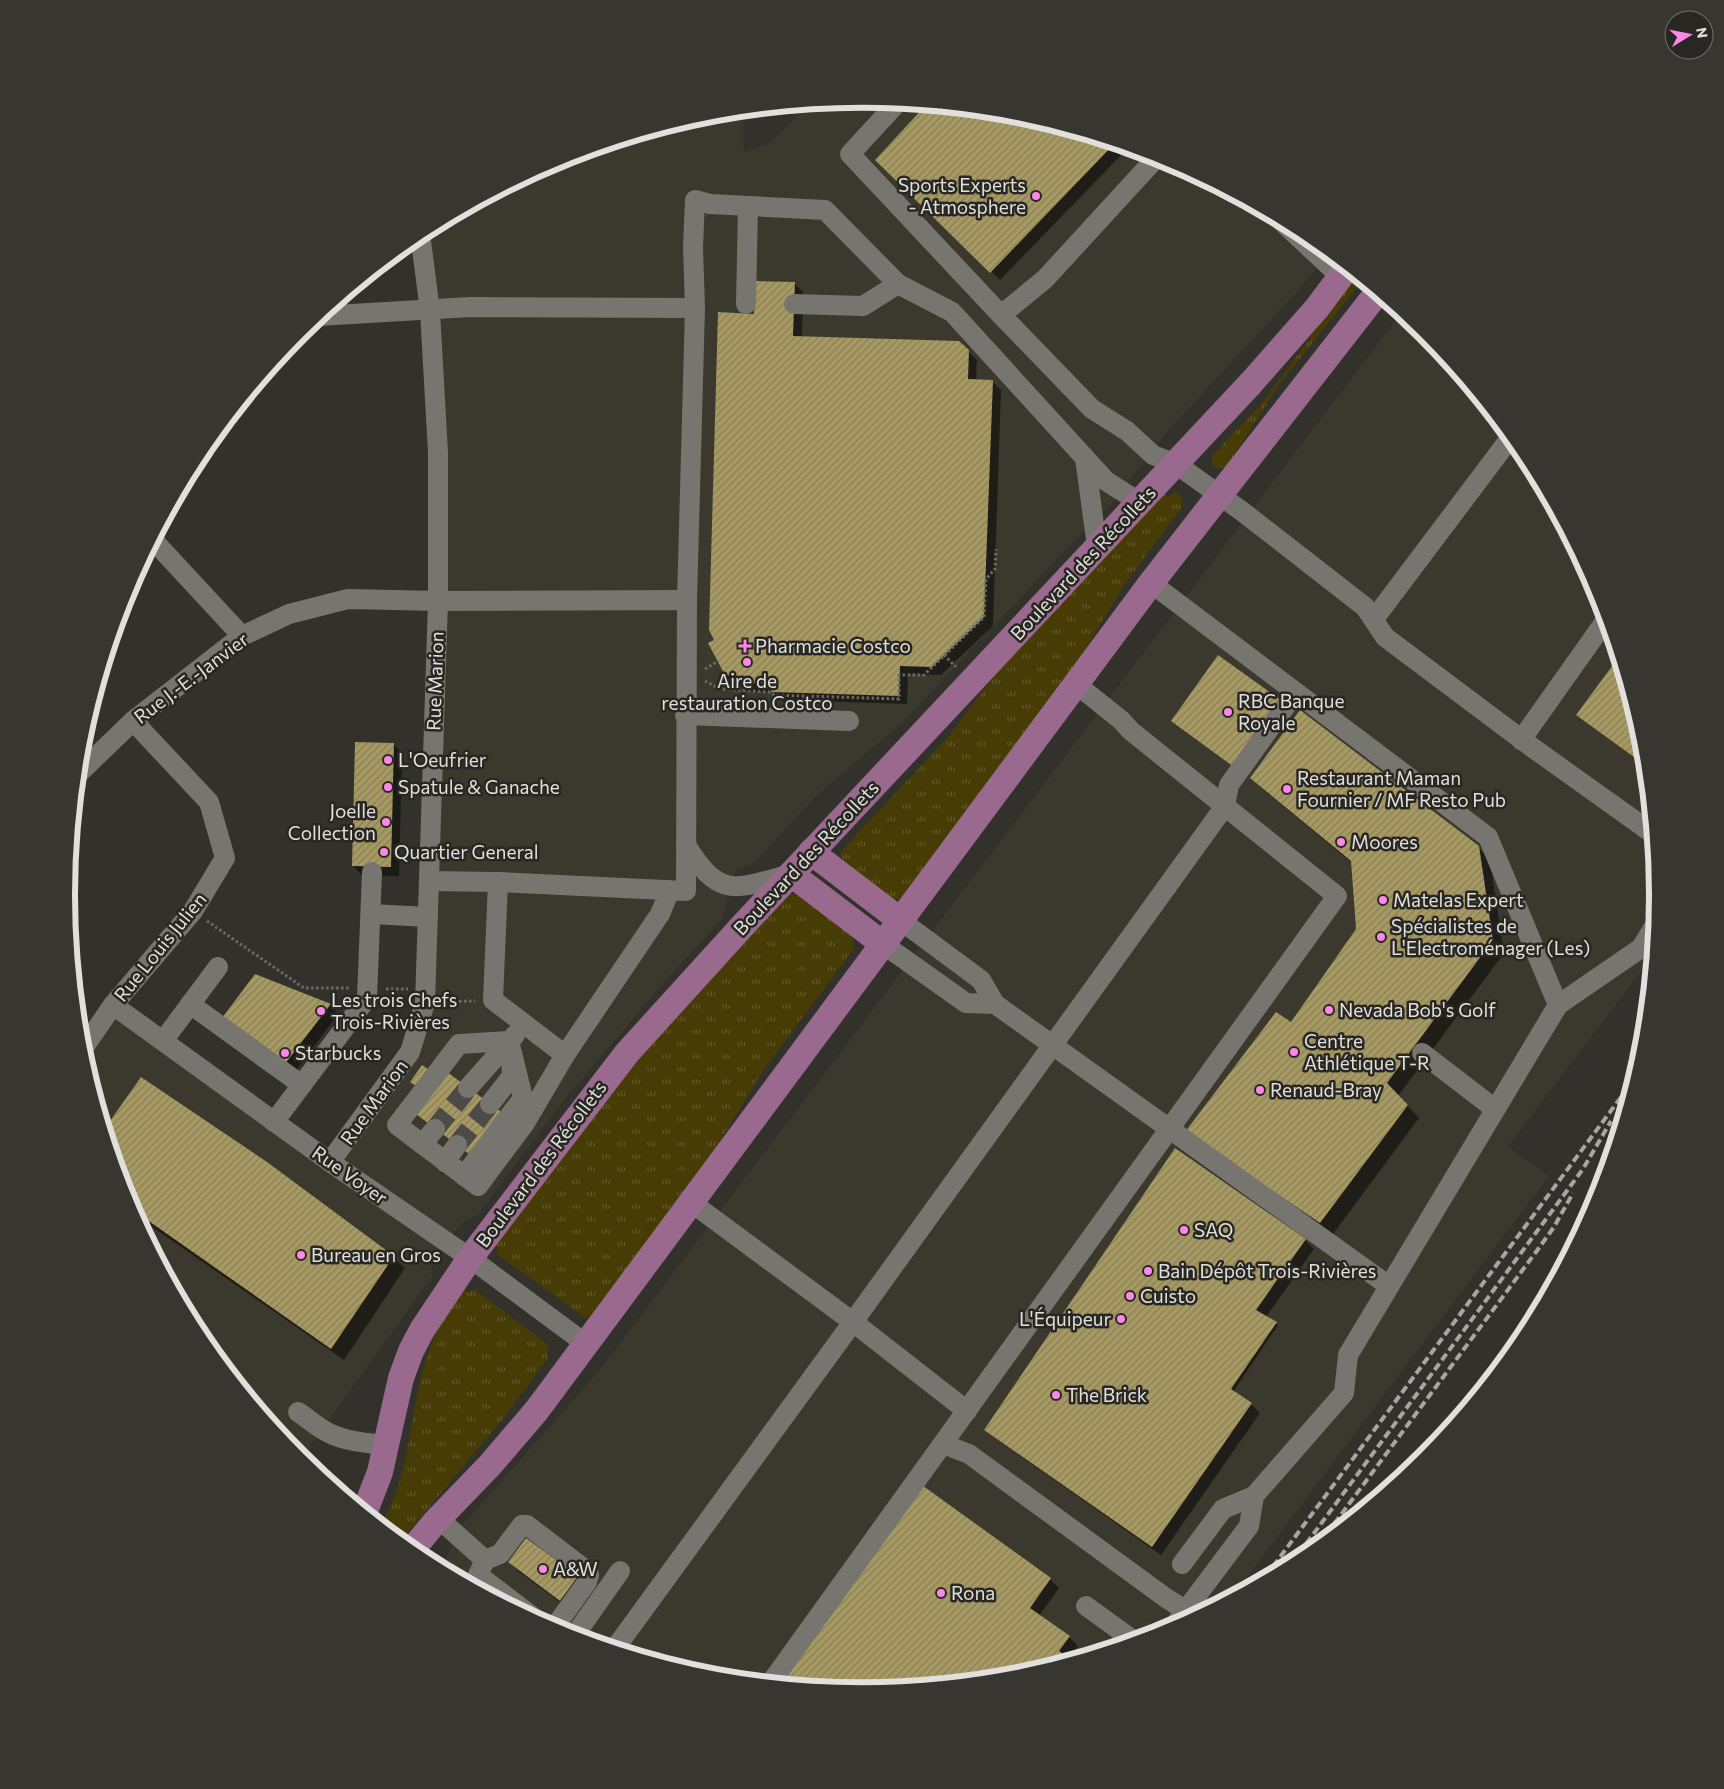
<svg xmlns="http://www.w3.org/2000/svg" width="1724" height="1789" font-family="Commissioner,sans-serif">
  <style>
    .built { fill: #3b382d }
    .grass { fill: url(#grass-tufts) }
    .shadow { fill: #0007 }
    .building { fill: url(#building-hatch) }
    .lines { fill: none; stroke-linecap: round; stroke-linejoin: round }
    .minor-tunnel { stroke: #4c4b47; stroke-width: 20; stroke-dasharray: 20 10; stroke-linecap: butt }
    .path { stroke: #6b6a65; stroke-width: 3; stroke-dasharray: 2.5 2.5; stroke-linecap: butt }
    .minor { stroke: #76756f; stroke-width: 20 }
    .major { stroke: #996a8e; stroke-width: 26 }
    .rail { stroke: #a7a6a2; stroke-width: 4; stroke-dasharray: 8 4; stroke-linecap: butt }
    .poi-dot { fill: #fb87e6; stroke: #282722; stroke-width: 2 }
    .labels { text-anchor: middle; stroke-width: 5; stroke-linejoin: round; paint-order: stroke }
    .poi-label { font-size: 19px; fill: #e1e0dd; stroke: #282722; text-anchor: start }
    .street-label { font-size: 19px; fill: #e1e0dd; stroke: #282722 }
    .rim { fill: none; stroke: #e1e0dd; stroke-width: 6 }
  </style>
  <defs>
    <pattern id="grass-tufts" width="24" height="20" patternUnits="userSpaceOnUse" patternTransform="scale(1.25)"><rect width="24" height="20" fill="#473c06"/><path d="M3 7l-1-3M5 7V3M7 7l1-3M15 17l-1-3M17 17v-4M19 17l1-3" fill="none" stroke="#61582a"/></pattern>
    <pattern id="building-hatch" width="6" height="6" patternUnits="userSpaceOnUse" patternTransform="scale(1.25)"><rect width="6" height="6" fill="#a69962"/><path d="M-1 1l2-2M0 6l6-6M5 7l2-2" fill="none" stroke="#897f58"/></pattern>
  </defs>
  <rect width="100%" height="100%" fill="#32312c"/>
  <!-- built -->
  <g class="built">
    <polygon points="862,99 1018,114 1167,159 1304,233 1329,253 1296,293 1167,432 1108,508 1076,539 904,721 817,795 753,864 735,871 722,919 664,982 560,1105 477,1216 465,1220 429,1262 434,1274 301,1459 200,1336 127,1199 82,1050 113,1005 330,1162 410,1052 426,989 438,601 426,229 558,159 707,114 743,110 744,152 769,144 810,104"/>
    <polygon points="1401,313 1425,332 1524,453 1597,590 1643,740 1658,895 1651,958 1508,1147 1549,1176 1236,1592 1166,1630 1017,1675 862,1690 706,1675 557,1630 443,1568 457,1531 598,1372"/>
  </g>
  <!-- grass -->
  <g class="grass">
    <polygon points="1356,275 1362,281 1281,382 1227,466 1222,468 1214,467 1212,462 1213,455 1262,403"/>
    <polygon points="1174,492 1180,494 1182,497 1181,505 1183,506 1126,582 1074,668 903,898 893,900 844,864 841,854 843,849 948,737 1005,662 1164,493 1169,497"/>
    <polygon points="790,894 799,896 851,935 854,946 852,951 765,1068 707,1162 592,1316 584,1317 498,1255 496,1244 662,1029"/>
    <path d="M464,1288L466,1292L475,1290L545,1342L549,1347L547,1355L549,1357L502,1420L401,1541L382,1525C391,1506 400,1485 404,1464C413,1426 416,1385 430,1348C438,1326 451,1308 464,1288Z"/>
  </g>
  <!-- shadow -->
  <g class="shadow">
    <polygon points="1018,114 1128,148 1000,280 876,160"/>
    <polygon points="794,283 803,292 802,338 959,342 977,360 976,380 992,381 1001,390 993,626 941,675 908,674 907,704 781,700 772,692 746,691 739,684 736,685 727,677 710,644 716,641 755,315"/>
    <polygon points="394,745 402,753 399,876 362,875 353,866"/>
    <polygon points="1252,778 1478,847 1490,860 1504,953 1398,1096 1419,1118 1333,1234 1199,1143 1291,1024 1357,929 1352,863 1264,790"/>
    <polygon points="330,1005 338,1014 294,1073 232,1026"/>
    <polygon points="106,1130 393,1257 405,1268 344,1360 135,1215 127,1199"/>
    <polygon points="1305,1240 1314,1249 1266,1317 1278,1325 1233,1392 1251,1404 1260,1413 1161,1555 995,1438 986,1430"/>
    <polygon points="526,1539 577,1577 586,1586 569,1609 518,1571 509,1562"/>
    <polygon points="1050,1579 1059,1588 1039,1616 1069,1637 1078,1646 1069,1659 1017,1675 862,1690 779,1682"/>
  </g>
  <!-- building -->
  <g class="building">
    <polygon points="926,105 1018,114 1114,144 990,273 875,160"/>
    <polygon points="755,281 795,282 793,336 959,341 969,350 968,379 993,380 984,617 932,667 900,666 899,696 771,692 771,684 736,683 731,674 726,677 708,643 714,640 709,630 718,312 754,314"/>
    <polygon points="1218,655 1285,703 1238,770 1171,721"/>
    <polygon points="1618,658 1643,740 1645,765 1576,715"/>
    <polygon points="1300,710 1479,846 1493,940 1387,1083 1408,1105 1320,1223 1185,1132 1276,1012 1291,1022 1356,929 1351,861 1250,778"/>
    <polygon points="355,742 394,743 391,867 352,866"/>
    <polygon points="255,974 331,1004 284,1065 222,1018"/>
    <polygon points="422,1065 428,1069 416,1086 410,1082"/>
    <polygon points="443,1069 504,1114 473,1157 412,1111"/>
    <polygon points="141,1077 267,1162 394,1256 331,1349 133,1210 127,1199 105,1128"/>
    <polygon points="1175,1148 1306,1239 1256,1310 1277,1322 1231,1389 1252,1403 1152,1547 984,1430"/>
    <polygon points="919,1483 1051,1578 1030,1608 1070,1636 1059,1651 1071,1659 1017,1675 862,1690 778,1682"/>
    <polygon points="526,1538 578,1576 560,1601 508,1562"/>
  </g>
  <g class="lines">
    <!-- minor-tunnel -->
    <g class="minor-tunnel">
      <polyline points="435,1129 468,1088"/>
      <polyline points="457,1145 490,1104"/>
    </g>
    <!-- path -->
    <g class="path">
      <polyline points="944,655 956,667"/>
      <polyline points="705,669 718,661"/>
      <polyline points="705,681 720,689 771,692 774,695 899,699 899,675 924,675 984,617 986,579 995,569 996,549"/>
      <polyline points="207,921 304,988 350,988"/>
      <polyline points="386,989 408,989"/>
      <polyline points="444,1002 475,1001"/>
    </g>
    <!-- minor -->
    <g class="minor">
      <polyline points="898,102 850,154 1001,315 1092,409 1127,431 1153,455 1176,464 1243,512 1365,607 1385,637 1533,748 1652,833"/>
      <polyline points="1280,220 1341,277"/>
      <polyline points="746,304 748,206"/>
      <polyline points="794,304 863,306 898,284"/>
      <polyline points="695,308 693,247 695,200 710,204 825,210 898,284 952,312 1106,481 1139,502"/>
      <polyline points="1001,315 1045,279 1157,157"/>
      <polyline points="318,316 470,307 695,308 687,600"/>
      <polyline points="1085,458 1097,547"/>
      <polyline points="153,540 242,636"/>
      <polyline points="1151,583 1488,837 1558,1005 1348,1355 1344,1393 1254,1496 1249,1526 1174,1626"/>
      <polyline points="1374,619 1511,437"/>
      <polyline points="685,715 849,721"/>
      <polyline points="1521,740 1606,620"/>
      <polyline points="78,774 133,721 242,636 289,614 348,599 438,601 687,600 686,891 498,882 493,1000 565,1055 660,914 670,890"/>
      <path d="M686,845C720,900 735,889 791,874"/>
      <polyline points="429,881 498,882"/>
      <polyline points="371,914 428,917"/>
      <polyline points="900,920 981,980 995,1004 1389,1286"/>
      <polyline points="883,944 966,1003 995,1004"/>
      <polyline points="190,1004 302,1085"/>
      <polyline points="113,1005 330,1162 470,1258 586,1344"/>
      <polyline points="1558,1005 1641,948 1655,925"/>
      <polyline points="163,1041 218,967"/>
      <polyline points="82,1050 113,1005 193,911 225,858 209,802 133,721"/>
      <polyline points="1422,1053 1495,1109"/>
      <polyline points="468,1088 515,1035"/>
      <polyline points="490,1104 512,1076 511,1060"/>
      <polyline points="274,1122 367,998 372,872"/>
      <polyline points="435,1129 422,1144 478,1186 525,1123 565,1055"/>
      <polyline points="422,1144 397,1125 459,1044 509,1041"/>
      <polyline points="330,1162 410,1052 425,1003 438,601 438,453 430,311 420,233"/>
      <polyline points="445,1162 457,1145"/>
      <polyline points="464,1176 523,1098 509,1041"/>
      <polyline points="692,1203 853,1322 967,1411"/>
      <path d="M298,1412C309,1419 319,1429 331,1434C349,1442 368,1443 386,1445"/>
      <polyline points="943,1444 969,1454 1166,1598 1185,1610"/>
      <polyline points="438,1518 485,1560"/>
      <polyline points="1182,1564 1223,1509 1254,1496"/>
      <polyline points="1086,1606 1133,1640"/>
      <polyline points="533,1617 478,1575 485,1560 500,1554 522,1525 527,1525 587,1571 589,1575 587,1582 554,1628"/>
      <polyline points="575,1635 620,1571"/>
      <polyline points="616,1647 853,1322 1225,806 1229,785 1295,693"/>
      <polyline points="772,1681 1337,896 1131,731 1121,720 1076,684"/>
    </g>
    <!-- major -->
    <g class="major">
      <polyline points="811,852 900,920"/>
      <polyline points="791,874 883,944"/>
      <polyline points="365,1511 380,1472 401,1378 411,1351 422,1330 470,1258 627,1053 746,922 1251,383 1317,308 1347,268"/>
      <polyline points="412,1550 435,1522 490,1465 537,1410 1151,583 1377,293"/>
    </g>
    <!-- rail -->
    <g class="rail">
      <polyline points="1320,1543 1536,1252 1554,1227 1573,1193"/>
      <polyline points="1292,1563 1583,1169 1611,1121"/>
      <polyline points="1266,1576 1633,1081"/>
    </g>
  </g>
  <!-- markers -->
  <g class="poi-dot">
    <circle cx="1036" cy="196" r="5"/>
    <path d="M742.5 638.5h5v5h5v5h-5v5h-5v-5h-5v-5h5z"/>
    <circle cx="747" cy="662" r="5"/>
    <circle cx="1228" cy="712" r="5"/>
    <circle cx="388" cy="760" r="5"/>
    <circle cx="388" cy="787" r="5"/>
    <circle cx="1287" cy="789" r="5"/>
    <circle cx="386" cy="822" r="5"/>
    <circle cx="1341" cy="842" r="5"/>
    <circle cx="384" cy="852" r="5"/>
    <circle cx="1383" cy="900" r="5"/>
    <circle cx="1381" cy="937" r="5"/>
    <circle cx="1329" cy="1010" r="5"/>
    <circle cx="321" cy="1011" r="5"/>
    <circle cx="1294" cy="1052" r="5"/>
    <circle cx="285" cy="1053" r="5"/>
    <circle cx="1260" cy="1090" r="5"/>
    <circle cx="1184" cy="1230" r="5"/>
    <circle cx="301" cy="1255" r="5"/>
    <circle cx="1148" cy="1271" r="5"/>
    <circle cx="1130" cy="1296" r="5"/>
    <circle cx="1121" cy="1319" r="5"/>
    <circle cx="1056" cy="1395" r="5"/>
    <circle cx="543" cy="1569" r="5"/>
    <circle cx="941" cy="1593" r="5"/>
  </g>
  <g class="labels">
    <!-- poi labels -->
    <g class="poi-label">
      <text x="1026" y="192" text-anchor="end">Sports Experts<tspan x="1026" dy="22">- Atmosphere</tspan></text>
      <text x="755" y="653">Pharmacie Costco</text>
      <text x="747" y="688" text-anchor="middle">Aire de<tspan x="747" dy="22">restauration Costco</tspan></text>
      <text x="1238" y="708">RBC Banque<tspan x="1238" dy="22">Royale</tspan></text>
      <text x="398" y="767">L'Oeufrier</text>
      <text x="1297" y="785">Restaurant Maman<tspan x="1297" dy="22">Fournier / MF Resto Pub</tspan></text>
      <text x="398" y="794">Spatule &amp; Ganache</text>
      <text x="376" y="818" text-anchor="end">Joelle<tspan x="376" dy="22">Collection</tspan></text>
      <text x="1351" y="849">Moores</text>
      <text x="394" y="859">Quartier General</text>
      <text x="1393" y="907">Matelas Expert</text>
      <text x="1391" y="933">Spécialistes de<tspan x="1391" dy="22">L'Electroménager (Les)</tspan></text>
      <text x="331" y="1007">Les trois Chefs<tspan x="331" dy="22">Trois-Rivières</tspan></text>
      <text x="1339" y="1017">Nevada Bob's Golf</text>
      <text x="1304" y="1048">Centre<tspan x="1304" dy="22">Athlétique T-R</tspan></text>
      <text x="295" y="1060">Starbucks</text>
      <text x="1270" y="1097">Renaud-Bray</text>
      <text x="1194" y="1237">SAQ</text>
      <text x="311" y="1262">Bureau en Gros</text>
      <text x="1158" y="1278">Bain Dépôt Trois-Rivières</text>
      <text x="1140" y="1303">Cuisto</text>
      <text x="1111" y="1326" text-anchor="end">L'Équipeur</text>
      <text x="1066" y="1402">The Brick</text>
      <text x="553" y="1576">A&amp;W</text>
      <text x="951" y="1600">Rona</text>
    </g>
    <!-- street labels -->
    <g class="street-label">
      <text transform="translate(1083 563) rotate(-47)" y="7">Boulevard des Récollets</text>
      <text transform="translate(191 678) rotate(-37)" y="7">Rue J.-E.-Janvier</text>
      <text transform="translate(435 681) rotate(-88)" y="7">Rue Marion</text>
      <text transform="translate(806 858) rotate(-47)" y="7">Boulevard des Récollets</text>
      <text transform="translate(160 947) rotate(-51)" y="7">Rue Louis Julien</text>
      <text transform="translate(374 1102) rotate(-54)" y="7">Rue Marion</text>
      <text transform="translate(541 1164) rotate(-53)" y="7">Boulevard des Récollets</text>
      <text transform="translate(350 1175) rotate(35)" y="7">Rue Voyer</text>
    </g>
  </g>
  <!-- crop -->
  <path d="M0 0H1724V1789H0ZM75 895a787 787 0 1 1 1574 0a787 787 0 1 1-1574 0Z" fill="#373631" fill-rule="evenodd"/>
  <path class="rim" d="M75 895a787 787 0 1 1 1574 0a787 787 0 1 1-1574 0Z"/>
  <!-- north arrow -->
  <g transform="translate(1689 35) rotate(80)"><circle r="24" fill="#282722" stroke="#72716d"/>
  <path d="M0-4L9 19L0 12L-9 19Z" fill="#fb87e6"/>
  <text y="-8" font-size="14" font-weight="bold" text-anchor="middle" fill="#e1e0dd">N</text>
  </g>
</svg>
